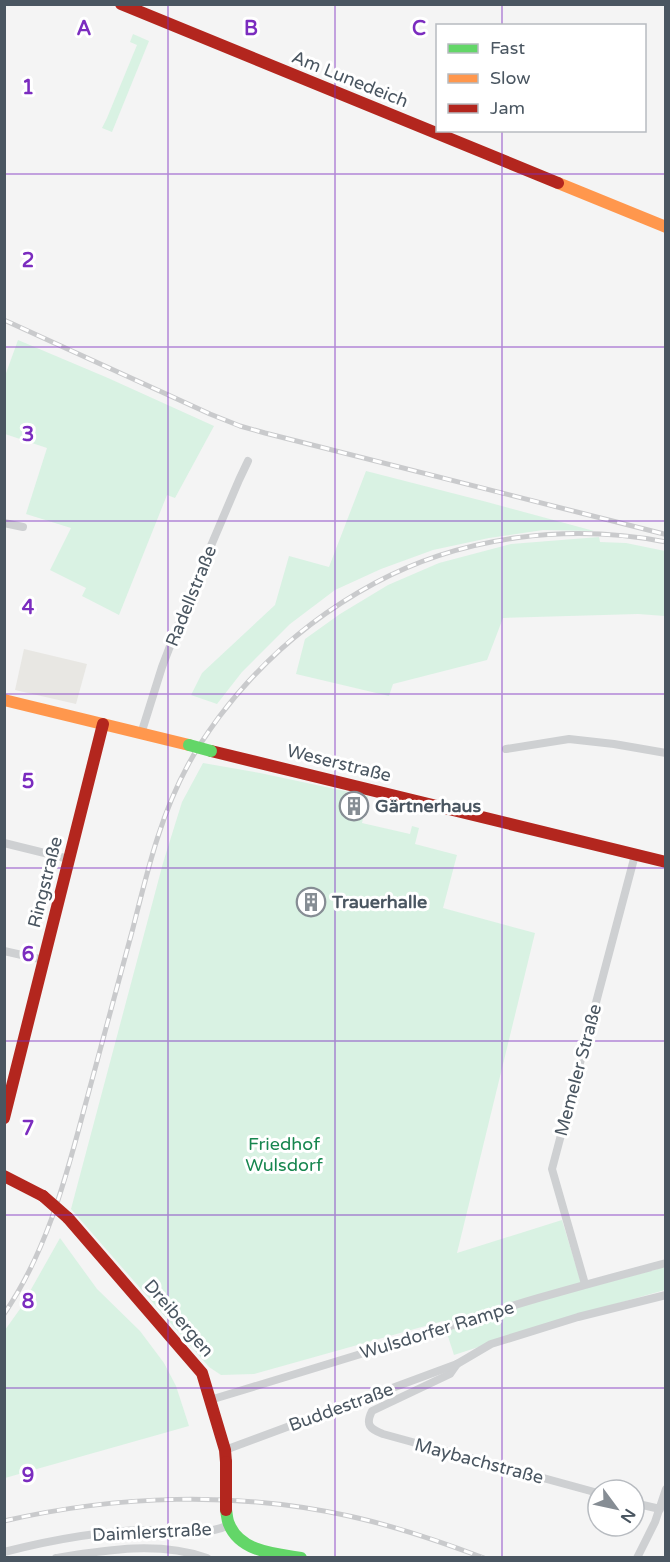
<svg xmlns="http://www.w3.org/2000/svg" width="670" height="1562" font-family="'Varela Round',sans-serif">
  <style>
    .commercial { fill: #e8e7e3 }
    .green { fill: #d9f2e3 }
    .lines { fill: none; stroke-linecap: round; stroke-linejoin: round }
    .street { stroke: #ced0d2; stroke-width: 8 }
    .fast { stroke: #63d668; stroke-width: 12 }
    .slow { stroke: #ff974d; stroke-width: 12 }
    .jam { stroke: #b3261e; stroke-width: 12 }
    .rail-casing { stroke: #c9cacc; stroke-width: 5 }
    .rail { stroke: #fff; stroke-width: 3; stroke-dasharray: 9; stroke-linecap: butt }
    .fast-bridge { stroke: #63d668; stroke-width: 12 }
    .jam-bridge { stroke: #b3261e; stroke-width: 12 }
    .grid { fill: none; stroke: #7b2cbf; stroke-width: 1.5; stroke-opacity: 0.55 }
    .labels { text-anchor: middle; stroke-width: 6; stroke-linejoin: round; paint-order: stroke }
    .street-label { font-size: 18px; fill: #4a5661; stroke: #fff }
    .poi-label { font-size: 18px; font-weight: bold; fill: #4a5661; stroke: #fff; text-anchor: start }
    .park-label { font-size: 18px; fill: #17864f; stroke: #fff }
    .grid-label { font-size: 20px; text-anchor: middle; font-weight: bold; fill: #7b2cbf; stroke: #fff; stroke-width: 6; stroke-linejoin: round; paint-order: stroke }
  </style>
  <rect width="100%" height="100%" fill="#f4f4f4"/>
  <!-- commercial -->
  <polygon class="commercial" points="24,649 87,664 76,704 15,690"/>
  <!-- green -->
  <g class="green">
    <polygon points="133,34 149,41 112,132 102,128 107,118 137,45 130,42"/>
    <polygon points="18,340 108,378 214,426 175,498 167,495 119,615 82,596 86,588 50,570 71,528 26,514 47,448 5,434 5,376"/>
    <polygon points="366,471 487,502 594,531 543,530 489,538 433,550 381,569 335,590 290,624 242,672 217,704 191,695 202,673 275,605 289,556 329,567"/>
    <polygon points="599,537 600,542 626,543 665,551 665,616 638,614 503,618 487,660 393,684 389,696 296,674 305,639 340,614 388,585 439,563 511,544"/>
    <polygon points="203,763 260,773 368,796 362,823 410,834 412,826 419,828 415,844 457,855 443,908 535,933 457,1253 562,1220 583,1289 665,1267 665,1290 576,1315 454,1355 443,1321 254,1374 221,1375 209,1367 71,1209 163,863 182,802"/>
    <polygon points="60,1238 97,1289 140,1331 164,1363 176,1386 189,1426 5,1478 5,1330 20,1309"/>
  </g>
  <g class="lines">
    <!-- street -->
    <g class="street">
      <polyline points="4,523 23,527"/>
      <polyline points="141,734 162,667 187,602 239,480 248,461"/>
      <polyline points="506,749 569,739 614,744 666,753"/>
      <polyline points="4,843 69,859"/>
      <polyline points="4,951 44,960"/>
      <polyline points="585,1284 552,1169 635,855"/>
      <path d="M457,1364L450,1374L372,1411C365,1425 370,1429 383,1434L598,1493"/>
      <path d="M210,1400L436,1331C511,1304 588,1284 666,1263"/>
      <polyline points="225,1450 457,1364 491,1344 578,1317 666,1295"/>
      <polyline points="634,1503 660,1509"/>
      <path d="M4,1552C51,1540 98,1531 146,1530C174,1530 203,1537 229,1525"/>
      <path d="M56,1558C106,1550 158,1541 207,1558"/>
      <polyline points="637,1558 655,1522 666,1489"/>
    </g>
    <!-- fast -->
    <path class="fast" d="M226,1510C227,1515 227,1520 229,1524C240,1552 276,1554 301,1558"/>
    <!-- slow -->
    <g class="slow">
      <polyline points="558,183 666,227"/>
      <polyline points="4,700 189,745"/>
    </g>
    <!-- jam -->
    <g class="jam">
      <polyline points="121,4 558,183"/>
      <polyline points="211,751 666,862"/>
      <polyline points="4,1118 103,724"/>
      <polyline points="4,1176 43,1196"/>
      <polyline points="68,1218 202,1373 225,1450 226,1462"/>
    </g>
    <!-- rail casing -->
    <g class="rail-casing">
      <g id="rail">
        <polyline points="4,320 210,414 240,426 265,433 664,534"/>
        <path d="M4,1314C45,1254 64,1185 82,1117C99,1054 116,991 133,928C147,873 160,816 188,765C197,748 208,732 219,717C262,660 312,617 375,583C462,536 569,523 666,542"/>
        <path d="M4,1521C117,1495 236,1491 349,1516C395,1526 439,1541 484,1558"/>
      </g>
    </g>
    <!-- rail -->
    <use href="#rail" class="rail"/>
    <!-- fast-bridge -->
    <polyline class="fast-bridge" points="189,745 211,751"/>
    <!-- jam-bridge -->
    <g class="jam-bridge">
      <polyline points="43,1196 68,1218"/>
      <polyline points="226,1462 226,1510"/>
    </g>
  </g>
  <!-- grid -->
  <path class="grid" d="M168,4V1558M335,4V1558M502,4V26M502,130V1558M4,174H666M4,347H666M4,521H666M4,694H666M4,868H666M4,1041H666M4,1215H666M4,1388H666"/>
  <!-- icons -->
  <defs>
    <g id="building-ring" transform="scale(1.5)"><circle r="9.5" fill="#fff" stroke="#868d94" stroke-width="1.5"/><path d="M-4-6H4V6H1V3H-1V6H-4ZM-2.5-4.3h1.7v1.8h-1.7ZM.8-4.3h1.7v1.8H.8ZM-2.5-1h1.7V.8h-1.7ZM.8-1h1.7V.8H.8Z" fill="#868d94"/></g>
  </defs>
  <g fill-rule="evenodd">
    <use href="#building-ring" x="354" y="806"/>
    <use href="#building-ring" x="311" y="902"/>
  </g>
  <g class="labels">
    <!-- street labels -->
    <g class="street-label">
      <text transform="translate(350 79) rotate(22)" y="6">Am Lunedeich</text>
      <text transform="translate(191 596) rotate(-68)" y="6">Radellstraße</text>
      <text transform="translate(339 763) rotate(14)" y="6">Weserstraße</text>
      <text transform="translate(45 882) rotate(-76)" y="6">Ringstraße</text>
      <text transform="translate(578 1070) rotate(-75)" y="6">Memeler Straße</text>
      <text transform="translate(179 1318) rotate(49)" y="6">Dreibergen</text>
      <text transform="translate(437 1330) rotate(-17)" y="6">Wulsdorfer Rampe</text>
      <text transform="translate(341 1407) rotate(-20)" y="6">Buddestraße</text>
      <text transform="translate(479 1461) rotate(15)" y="6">Maybachstraße</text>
      <text transform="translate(152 1532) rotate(-3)" y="6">Daimlerstraße</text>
    </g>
    <!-- poi labels -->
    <g class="poi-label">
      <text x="375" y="812">Gärtnerhaus</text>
      <text x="332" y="908">Trauerhalle</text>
    </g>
    <!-- park labels -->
    <g class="park-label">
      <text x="284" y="1150">Friedhof<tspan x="284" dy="21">Wulsdorf</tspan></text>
    </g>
  </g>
  <g class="grid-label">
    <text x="84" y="35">A</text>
    <text x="251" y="35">B</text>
    <text x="419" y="35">C</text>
    <text x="28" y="94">1</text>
    <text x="28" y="267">2</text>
    <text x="28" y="441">3</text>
    <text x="28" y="614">4</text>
    <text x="28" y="788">5</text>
    <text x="28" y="961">6</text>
    <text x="28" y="1135">7</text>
    <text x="28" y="1308">8</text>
    <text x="28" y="1482">9</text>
  </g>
  <!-- border -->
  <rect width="670" height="1562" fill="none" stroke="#4a5661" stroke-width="12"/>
  <!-- legend -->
  <rect x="436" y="24" width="210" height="108" fill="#ffffff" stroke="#b7bbc0" stroke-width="1.5"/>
  <rect x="448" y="44" width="30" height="9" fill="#63d668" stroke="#b7bbc0" stroke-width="1.5"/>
  <text x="490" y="54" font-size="18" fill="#4a5661">Fast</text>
  <rect x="448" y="74" width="30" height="9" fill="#ff974d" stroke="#b7bbc0" stroke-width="1.5"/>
  <text x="490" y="84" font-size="18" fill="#4a5661">Slow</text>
  <rect x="448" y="104" width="30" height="9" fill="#b3261e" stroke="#b7bbc0" stroke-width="1.5"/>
  <text x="490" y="114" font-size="18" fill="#4a5661">Jam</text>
  <!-- north arrow -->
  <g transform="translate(616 1508) rotate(123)"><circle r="28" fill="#ffffff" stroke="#b7bbc0" stroke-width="1.5"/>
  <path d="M0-4.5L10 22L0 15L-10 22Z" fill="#868d94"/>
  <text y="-9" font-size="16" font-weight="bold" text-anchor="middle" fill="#4a5661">N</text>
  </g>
</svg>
